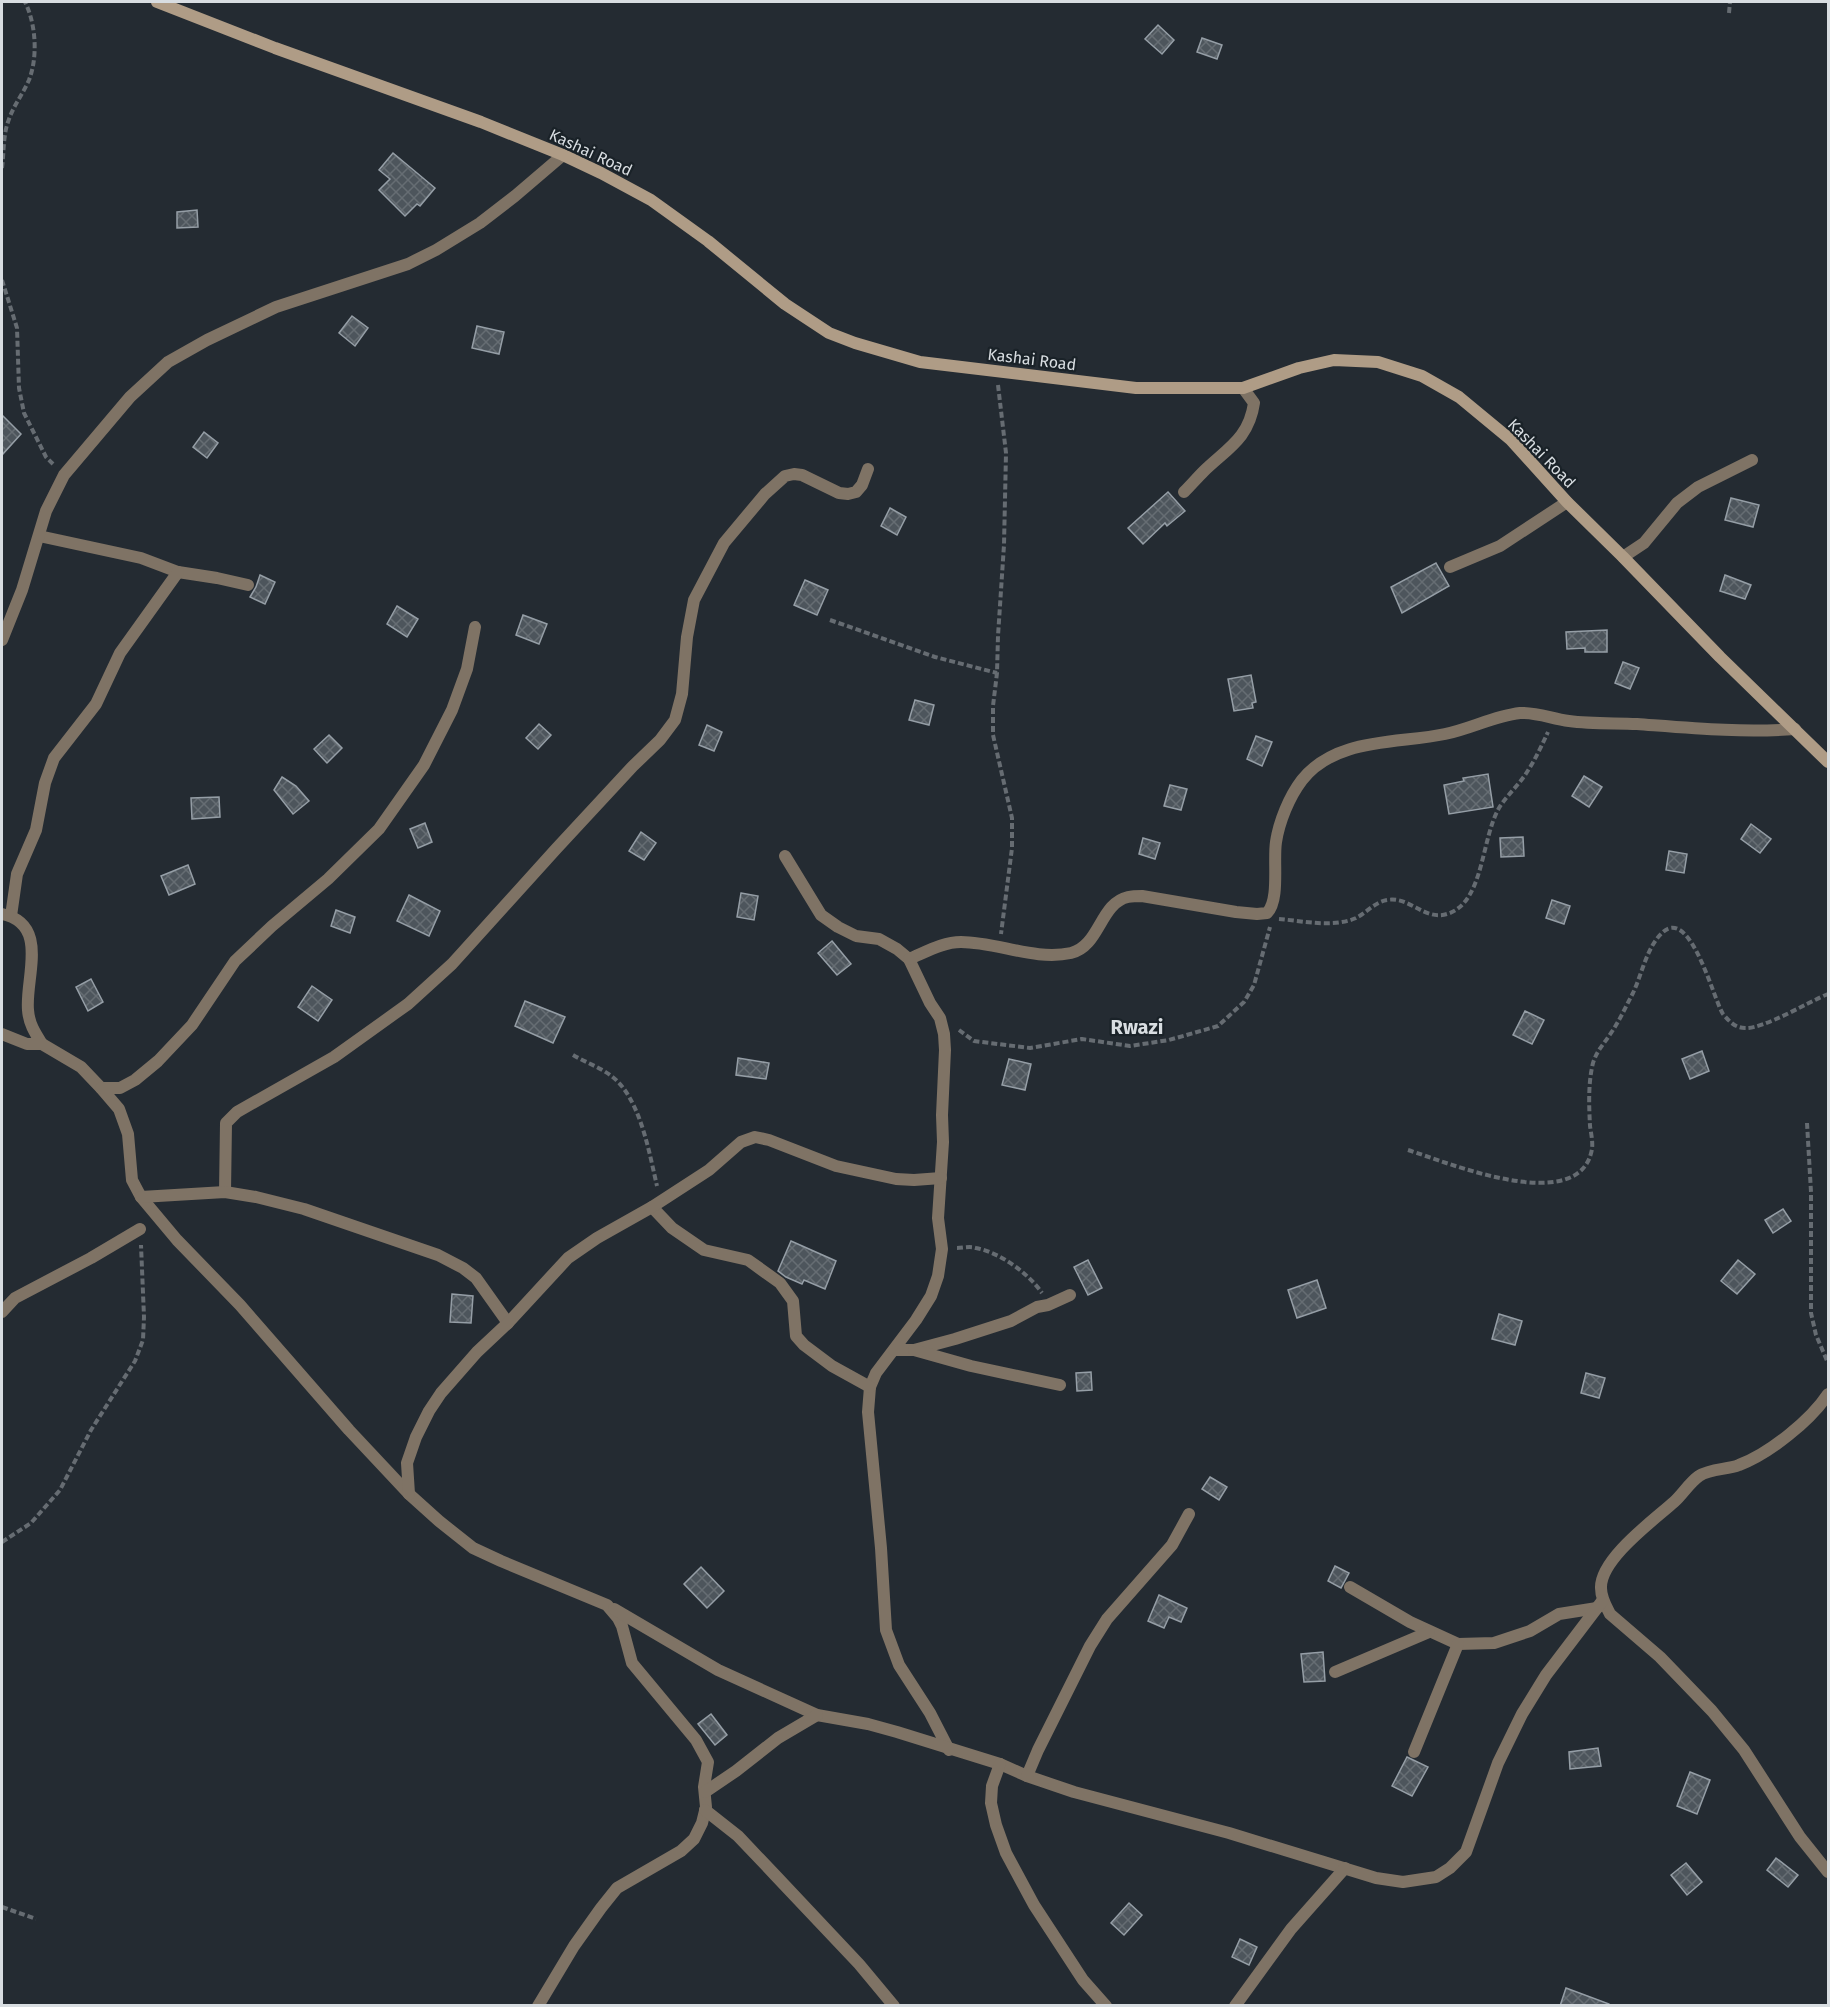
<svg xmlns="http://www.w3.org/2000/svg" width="1830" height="2007" font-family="'Fira Sans',sans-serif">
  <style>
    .building { fill: url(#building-cross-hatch); stroke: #959ea6; stroke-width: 1.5 }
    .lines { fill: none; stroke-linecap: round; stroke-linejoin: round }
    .path { stroke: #666c72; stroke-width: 4; stroke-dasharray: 6 3; stroke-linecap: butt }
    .street { stroke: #7f7365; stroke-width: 12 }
    .secondary { stroke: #af9c86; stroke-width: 12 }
    .labels { text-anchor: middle; stroke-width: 4.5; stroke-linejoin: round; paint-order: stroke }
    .street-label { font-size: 16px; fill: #d8dde1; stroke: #1a2228 }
    .quarter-label { font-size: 20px; font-weight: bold; fill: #d8dde1; stroke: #1a2228 }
  </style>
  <defs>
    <pattern id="building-cross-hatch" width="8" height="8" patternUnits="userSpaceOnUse" patternTransform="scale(1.5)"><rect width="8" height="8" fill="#4d555c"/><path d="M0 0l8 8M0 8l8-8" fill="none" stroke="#666d73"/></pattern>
  </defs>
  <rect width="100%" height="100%" fill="#242b32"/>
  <!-- building -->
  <g class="building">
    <polygon points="1158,25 1174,40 1162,54 1145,39"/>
    <polygon points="1202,38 1222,45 1217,59 1197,52"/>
    <polygon points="393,153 435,188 420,206 417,204 405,216 379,190 390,179 379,170"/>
    <polygon points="197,210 198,227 177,228 177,212"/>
    <polygon points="352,316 368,328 355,346 339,333"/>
    <polygon points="477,326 504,332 499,354 472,348"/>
    <polygon points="2,415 21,434 2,455"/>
    <polygon points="204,432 218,443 207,458 193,447"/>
    <polygon points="1168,492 1185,511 1167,526 1165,523 1143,544 1128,528"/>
    <polygon points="1731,498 1759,505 1753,527 1725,520"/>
    <polygon points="890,508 906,517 897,535 881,526"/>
    <polygon points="1436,563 1449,586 1402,613 1391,587"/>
    <polygon points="260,575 275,582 265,604 250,597 256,587"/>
    <polygon points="1725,575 1751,585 1745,599 1720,591"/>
    <polygon points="805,580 828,590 817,615 794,605"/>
    <polygon points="397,606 418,619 407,637 387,624"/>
    <polygon points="523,615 547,624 539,644 516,635"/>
    <polygon points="1607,630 1607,652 1585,652 1585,648 1567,649 1566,632"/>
    <polygon points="1623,662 1639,668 1630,689 1615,683"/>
    <polygon points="1251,675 1256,702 1252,703 1253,708 1234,711 1228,679"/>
    <polygon points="915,700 934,705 929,725 909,720"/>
    <polygon points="539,724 551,735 538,749 526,738"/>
    <polygon points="707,725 722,732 714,751 699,745"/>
    <polygon points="329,735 342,748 327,763 314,749"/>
    <polygon points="1256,736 1272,742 1262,766 1247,759"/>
    <polygon points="1488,774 1493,807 1449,814 1444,785 1464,781 1463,778"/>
    <polygon points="1584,776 1602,787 1589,807 1572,796"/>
    <polygon points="282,777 296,786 309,801 293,814 274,790"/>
    <polygon points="1170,785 1187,789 1181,810 1164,806"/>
    <polygon points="219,797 220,817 192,819 191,798"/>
    <polygon points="425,823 432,842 418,848 410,829"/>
    <polygon points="1751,824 1771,839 1760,853 1741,839"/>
    <polygon points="641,832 656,843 644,860 629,851"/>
    <polygon points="1523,837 1524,856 1501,857 1500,838"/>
    <polygon points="1143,838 1160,843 1155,859 1139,854"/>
    <polygon points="1669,851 1687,854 1684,873 1666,870"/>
    <polygon points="188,865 195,884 169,895 161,876"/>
    <polygon points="741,893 758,896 754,920 737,917"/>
    <polygon points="409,895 440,911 429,936 397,921"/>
    <polygon points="1552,900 1570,906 1564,924 1546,918"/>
    <polygon points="336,910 355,917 350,933 331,926"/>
    <polygon points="832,941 851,964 837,975 818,953"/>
    <polygon points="91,979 103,1002 88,1011 76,987"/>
    <polygon points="312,986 332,1000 318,1021 298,1007"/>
    <polygon points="525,1001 565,1017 553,1043 515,1026"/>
    <polygon points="1525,1011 1544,1020 1532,1044 1513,1035"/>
    <polygon points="1702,1051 1709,1071 1690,1079 1682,1059"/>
    <polygon points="738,1058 769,1063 766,1079 736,1075"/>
    <polygon points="1009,1059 1031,1064 1025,1090 1002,1085"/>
    <polygon points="1783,1209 1791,1221 1773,1233 1765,1220"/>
    <polygon points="791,1241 836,1261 825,1289 804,1280 802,1284 786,1277 778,1271"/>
    <polygon points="1088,1260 1102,1288 1088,1295 1074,1267"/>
    <polygon points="1738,1260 1755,1274 1737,1294 1721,1281"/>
    <polygon points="1317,1280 1326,1308 1297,1318 1288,1290"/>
    <polygon points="452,1294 473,1296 471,1323 450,1322"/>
    <polygon points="1499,1314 1522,1321 1515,1345 1492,1339"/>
    <polygon points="1091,1372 1092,1390 1077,1391 1076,1373"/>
    <polygon points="1586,1373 1605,1378 1599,1398 1581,1393"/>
    <polygon points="1210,1477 1227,1487 1219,1500 1202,1489"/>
    <polygon points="1335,1566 1349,1573 1341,1588 1328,1581"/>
    <polygon points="701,1567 724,1591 707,1608 684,1584"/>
    <polygon points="1159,1595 1187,1608 1181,1622 1169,1617 1164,1628 1148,1621"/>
    <polygon points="1323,1652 1325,1681 1304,1682 1301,1654"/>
    <polygon points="711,1714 727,1735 715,1745 698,1724"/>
    <polygon points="1598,1748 1601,1766 1570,1769 1569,1752"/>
    <polygon points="1407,1757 1428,1767 1412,1796 1392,1786"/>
    <polygon points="1690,1772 1710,1780 1697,1814 1677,1806"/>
    <polygon points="1776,1858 1798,1875 1788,1887 1767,1870"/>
    <polygon points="1686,1863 1702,1882 1687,1895 1671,1875"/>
    <polygon points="1129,1903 1142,1915 1124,1935 1111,1923"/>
    <polygon points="1240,1939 1257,1947 1249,1965 1232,1957"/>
    <polygon points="1566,1988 1609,2004 1609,2006 1560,2006"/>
  </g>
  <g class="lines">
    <!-- path -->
    <g class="path">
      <polyline points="1729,13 1730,2"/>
      <path d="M2,168C4,153 3,136 8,122C13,106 23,94 29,80C38,57 36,24 25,2"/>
      <polyline points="2,280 17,328 19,388 24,413 46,457 53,464"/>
      <polyline points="998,385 1006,453 1004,545 998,636 997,673 993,706 993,735 1012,818 1012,848 1001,934"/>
      <polyline points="830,620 935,657 997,673"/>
      <path d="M1279,919C1303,921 1333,928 1356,918C1366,913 1375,902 1387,900C1410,896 1424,921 1447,914C1484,903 1481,839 1499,808C1507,795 1519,785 1527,772C1535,760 1542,745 1548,732"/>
      <polyline points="959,1030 974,1041 1030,1048 1082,1039 1130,1046 1169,1040 1218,1026 1244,1002 1254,985 1270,927"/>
      <path d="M573,1055C585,1062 599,1067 610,1075C640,1096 649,1152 657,1186"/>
      <polyline points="1807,1123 1811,1192 1811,1313 1816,1335 1828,1363"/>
      <path d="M1408,1150C1446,1162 1580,1218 1592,1149C1593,1142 1591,1133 1590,1126C1589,1106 1588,1083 1593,1063C1597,1050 1604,1044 1611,1033C1620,1020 1626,1006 1633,993C1642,974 1647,946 1663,932C1691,907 1714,1001 1723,1014C1729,1021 1735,1028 1745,1028C1764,1029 1808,1002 1828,994"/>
      <path d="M957,1248C963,1248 970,1246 976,1248C1001,1253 1028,1273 1042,1293"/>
      <polyline points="2,1542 31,1523 60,1490 91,1430 135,1361 143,1340 144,1317 141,1245"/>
      <polyline points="2,1907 36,1919"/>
    </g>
    <!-- street -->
    <g class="street">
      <path d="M1184,492C1191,485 1197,478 1204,471C1228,448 1249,438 1254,403L1243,388"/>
      <polyline points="39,536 141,558 178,572 217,578 248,585"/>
      <polyline points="1623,557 1644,543 1677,503 1698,487 1752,460"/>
      <polyline points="1450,567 1500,546 1567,502"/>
      <polyline points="2,640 22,590 46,511 64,475 130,397 168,362 207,340 276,307 408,264 436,250 480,223 515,196 563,155"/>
      <polyline points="785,856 821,915 838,927 856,936 879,939 897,949 909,959 930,1003 940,1018 944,1034 945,1050 942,1115 943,1142 938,1218 942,1249 938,1276 931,1296 916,1320 876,1373 870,1387 868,1412 881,1548 886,1630 899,1665 930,1713 949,1750"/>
      <path d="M2,914C50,924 25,978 28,1010C29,1024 35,1033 42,1044"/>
      <polyline points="11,916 17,874 36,830 45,783 54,758 96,704 120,653 178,572"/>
      <path d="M909,959C926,952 943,942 961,942C997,942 1035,961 1071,953C1100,946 1100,903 1128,897C1133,896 1138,896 1142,896L1236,912L1257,914L1267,913C1280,900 1273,861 1276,842C1279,822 1289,797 1302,780C1336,737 1398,744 1445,734C1470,729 1494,716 1520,713C1537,712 1552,719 1569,721C1591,724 1614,723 1637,724C1690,728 1742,733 1795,729"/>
      <polyline points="2,1034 27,1044 42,1044 81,1067 101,1088 119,1109 128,1134 132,1180 141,1197 177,1240 240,1305 349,1430 409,1494 439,1521 473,1548 501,1561 607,1605 618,1618 622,1626 632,1663 696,1740 708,1762 704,1787 706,1807 702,1823 694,1839 681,1851 617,1888 601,1908 574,1946 538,2006"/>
      <polyline points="101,1088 120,1088 135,1080 158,1061 192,1025 235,961 272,926 328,879 379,829 424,765 452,710 467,669 475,627"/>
      <polyline points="225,1192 226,1123 237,1112 334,1057 408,1004 452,964 556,849 633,766 660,740 675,720 682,694 687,637 694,600 724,543 765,494 785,476 794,474 802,475 839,493 848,494 856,492 862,485 868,469"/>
      <polyline points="141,1197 225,1192 256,1197 304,1209 438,1255 463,1268 476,1278 508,1323"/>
      <polyline points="652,1207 672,1228 704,1250 748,1260 780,1283 793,1301 796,1336 804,1345 832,1366 870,1387"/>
      <polyline points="2,1312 15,1298 91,1258 140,1229"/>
      <polyline points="894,1350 914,1350 955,1339 1011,1321 1037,1307 1048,1305 1070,1295"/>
      <polyline points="914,1350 971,1366 1060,1385"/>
      <path d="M1828,1394C1811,1420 1769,1454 1739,1465C1727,1470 1711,1468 1699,1476C1689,1483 1683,1494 1674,1502C1654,1520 1600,1559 1601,1588C1601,1598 1606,1606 1610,1614L1660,1657L1712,1711L1744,1750L1800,1837L1828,1872"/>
      <polyline points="409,1494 407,1463 416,1437 429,1411 441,1393 477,1352 508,1323 568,1258 597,1238 652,1207 709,1170 741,1142 755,1137 769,1140 836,1166 896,1179 914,1180 941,1178"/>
      <polyline points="1350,1587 1410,1622 1458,1644 1494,1643 1530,1631 1559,1614 1597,1608"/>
      <polyline points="614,1609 718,1670 817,1715 868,1724 897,1732 1000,1764 1027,1776 1074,1792 1229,1833 1376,1878 1403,1882 1436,1877 1450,1868 1466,1852 1498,1763 1522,1714 1546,1675 1603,1600"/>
      <polyline points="1335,1672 1429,1632"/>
      <polyline points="1414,1752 1458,1644"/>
      <polyline points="1000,1764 992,1786 991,1803 996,1825 1006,1853 1034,1905 1083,1980 1106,2006"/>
      <polyline points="1027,1776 1038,1750 1090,1646 1107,1619 1172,1545 1189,1514"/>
      <polyline points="705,1792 736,1771 778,1738 817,1715"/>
      <polyline points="705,1810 738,1836 775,1875 859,1964 894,2006"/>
      <polyline points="1235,2006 1291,1929 1345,1868"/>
    </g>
    <!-- secondary -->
    <polyline class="secondary" points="157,2 275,48 481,122 563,155 601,173 651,200 708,241 785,304 829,333 855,343 920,362 1136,388 1243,388 1299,368 1334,360 1378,362 1422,376 1459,397 1511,440 1567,502 1623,557 1720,657 1828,762"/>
  </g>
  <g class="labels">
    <!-- street labels -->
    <g class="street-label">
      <text transform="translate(591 152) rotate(25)" y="6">Kashai Road</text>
      <text transform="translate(1032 359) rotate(7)" y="6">Kashai Road</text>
      <text transform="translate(1542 453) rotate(46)" y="6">Kashai Road</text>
    </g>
    <!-- quarter labels -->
    <g class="quarter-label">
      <text x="1137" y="1034">Rwazi</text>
    </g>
  </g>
  <!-- border -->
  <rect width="1830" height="2007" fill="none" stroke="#d8dde1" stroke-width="6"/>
</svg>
